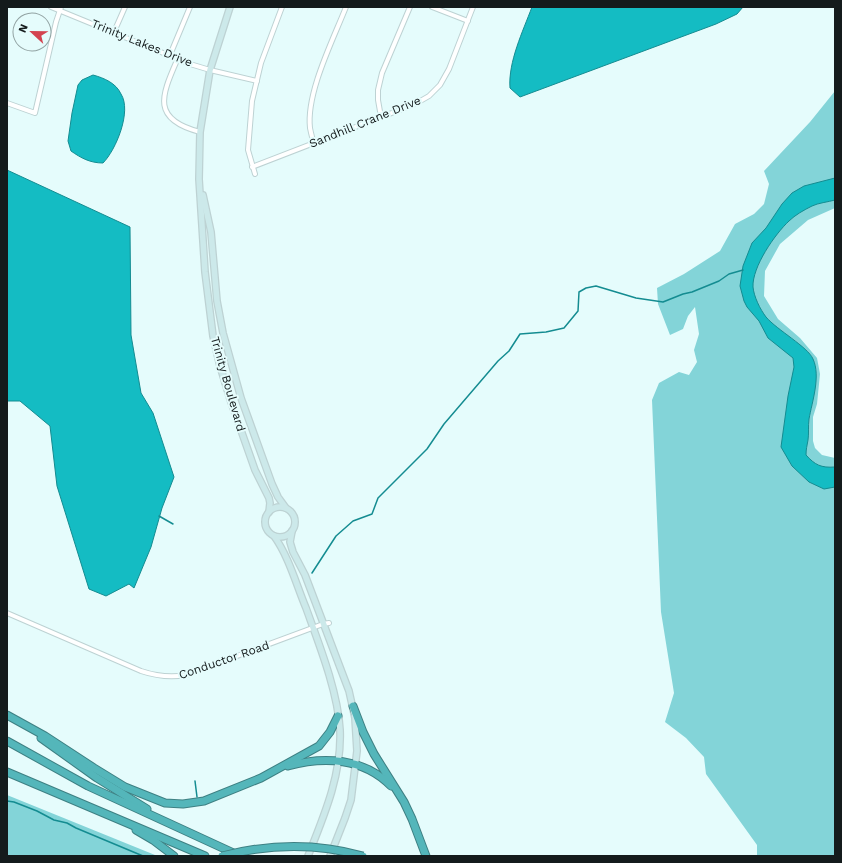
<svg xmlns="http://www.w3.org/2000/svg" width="842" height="863" font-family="'Work Sans',sans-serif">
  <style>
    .green { fill: #83d4d8 }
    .water { fill: #14bcc3; stroke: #148c91 }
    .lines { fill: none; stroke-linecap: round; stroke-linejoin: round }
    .stream { stroke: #148c91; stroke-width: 1.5 }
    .street-casing { stroke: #bdd2d3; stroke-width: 6 }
    .secondary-casing { stroke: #bdd2d3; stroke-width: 8 }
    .highway-casing { stroke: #3e8083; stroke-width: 9 }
    .street { stroke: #fff; stroke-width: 4 }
    .secondary { stroke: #cce9ea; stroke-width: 5.5 }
    .highway { stroke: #54b6ba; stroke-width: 7 }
    .highway-bridge-casing { stroke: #3e8083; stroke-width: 9; stroke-linecap: butt }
    .highway-bridge { stroke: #54b6ba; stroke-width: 7 }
    .labels { text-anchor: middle; stroke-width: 4; stroke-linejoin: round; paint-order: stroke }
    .street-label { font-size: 12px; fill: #141b1c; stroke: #e5fcfc }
  </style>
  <rect width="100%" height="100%" fill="#e5fcfc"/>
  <!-- green -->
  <g class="green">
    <polygon points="835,91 835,208 808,220 780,244 765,271 764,296 778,319 800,338 817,358 820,374 817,404 813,417 813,441 815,448 822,455 835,458 835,856 757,856 757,845 706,774 704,757 686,738 665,722 674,693 661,612 652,400 659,383 679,372 689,375 697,362 694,350 699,334 695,307 688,316 683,329 670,335 658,304 657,288 684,274 720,251 735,224 754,214 764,204 769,184 764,171 810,122"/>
    <polygon points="7,795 155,855 156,856 7,856"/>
  </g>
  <!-- water -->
  <g class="water">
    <path d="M532,7H743L737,14L716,24L520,97L510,88C508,62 523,31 532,7Z"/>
    <path d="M93,75C104,78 116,83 121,94C132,111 116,150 103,163C90,163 81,158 71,151L68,141L72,113L78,85L82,80Z"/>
    <polygon points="7,170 130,227 131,335 141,393 153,413 174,477 162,508 151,547 134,588 129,584 106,596 89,589 57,486 50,426 20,401 7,401"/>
    <path d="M835,178V200C828,202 818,203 812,206C804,210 795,215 789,221C775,234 752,267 753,287C754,297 760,309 766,317C777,330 808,347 813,359C821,376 812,402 809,419C808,426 809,434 808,440C807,446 806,449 806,455C815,465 821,468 835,467V487L824,489L809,482L792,466L781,447L788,396L794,367L793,358L768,338L759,321L747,307L744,301L740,286L743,266L752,243L766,228L782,204L792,193L804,186Z"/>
  </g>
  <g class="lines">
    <!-- stream -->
    <g class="stream">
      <polyline points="159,516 173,524"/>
      <polyline points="312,573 336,536 353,521 372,514 378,498 427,449 444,424 498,361 509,351 520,334 546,332 564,328 578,311 579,292 586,288 596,286 636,298 663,302 683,294 692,292 719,281 729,274 743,270"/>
      <polyline points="195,781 197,797"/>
      <polyline points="7,801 14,802 37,811 54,820 67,823 76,828 143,856"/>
    </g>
    <!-- street casing -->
    <g class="street-casing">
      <g id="street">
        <polyline points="51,7 190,64 210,70 257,81"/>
        <polyline points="432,7 468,21"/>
        <polyline points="114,32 125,7"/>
        <polyline points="170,55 190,7"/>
        <path d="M178,58C162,95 150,119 200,132"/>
        <polyline points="7,103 35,113 56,22 61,7"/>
        <polyline points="381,117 378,100 378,90 382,73 410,7"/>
        <path d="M314,143C312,138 311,133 310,128C306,93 333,40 346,7"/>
        <polyline points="252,167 415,104 429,96 440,85 449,69 473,7"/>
        <polyline points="255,174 248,150 252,101 261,63 282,7"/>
        <path d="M7,613L141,671C156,676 170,678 186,675L323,624L329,623"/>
      </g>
    </g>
    <!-- secondary casing -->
    <g class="secondary-casing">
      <g id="secondary">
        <polyline points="230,7 210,70 200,132 199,179 205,272 213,336 220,366 231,402 255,470 269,498 270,503 269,512"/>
        <polyline points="203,195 211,232 217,301 223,333 241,398 272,484 278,497 286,508"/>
        <circle cx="280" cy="522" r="15"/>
        <polyline points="292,531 290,542 293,552 305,575 349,691 355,718 357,751 351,800 345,818 330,856"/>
        <path d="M274,536C289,557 296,584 306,608C319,644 338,692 340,730C342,774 324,816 308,856"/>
      </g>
    </g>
    <!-- highway casing -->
    <g class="highway-casing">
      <g id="highway">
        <polyline points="353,706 363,732 374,754 404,802 412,819 426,856"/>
        <polyline points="7,715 45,736 94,768 125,787 165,803 183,804 204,801 261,778 319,746 330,732 338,716"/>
        <polyline points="41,738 97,778 147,809"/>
        <polyline points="7,741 88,786 240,856"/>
        <path d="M288,766C324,756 364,758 391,786"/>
        <polyline points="7,772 205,856"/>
        <polyline points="136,830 153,840 174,856"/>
      </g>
    </g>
    <!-- street -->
    <use href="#street" class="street"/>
    <!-- secondary -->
    <use href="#secondary" class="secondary"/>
    <!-- highway -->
    <use href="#highway" class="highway"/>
    <!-- highway-bridge casing -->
    <g class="highway-bridge-casing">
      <path id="highway-bridge" d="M222,856C268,844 317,843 363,856"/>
    </g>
    <!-- highway-bridge -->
    <use href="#highway-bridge" class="highway-bridge"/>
  </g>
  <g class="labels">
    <!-- street labels -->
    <g class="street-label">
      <text transform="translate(142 43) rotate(22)" y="4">Trinity Lakes Drive</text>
      <text transform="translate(365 122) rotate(-22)" y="4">Sandhill Crane Drive</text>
      <text transform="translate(228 384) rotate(74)" y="4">Trinity Boulevard</text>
      <text transform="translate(224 660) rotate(-19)" y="4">Conductor Road</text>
    </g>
  </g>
  <!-- border -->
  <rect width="842" height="863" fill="none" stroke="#141b1c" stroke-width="16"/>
  <!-- north arrow -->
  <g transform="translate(32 32) rotate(292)"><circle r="19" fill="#e5fcfc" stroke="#91a2a2"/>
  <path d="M0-3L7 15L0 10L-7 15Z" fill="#d34350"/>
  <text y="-6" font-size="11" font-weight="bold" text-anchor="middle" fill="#141b1c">N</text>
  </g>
</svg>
